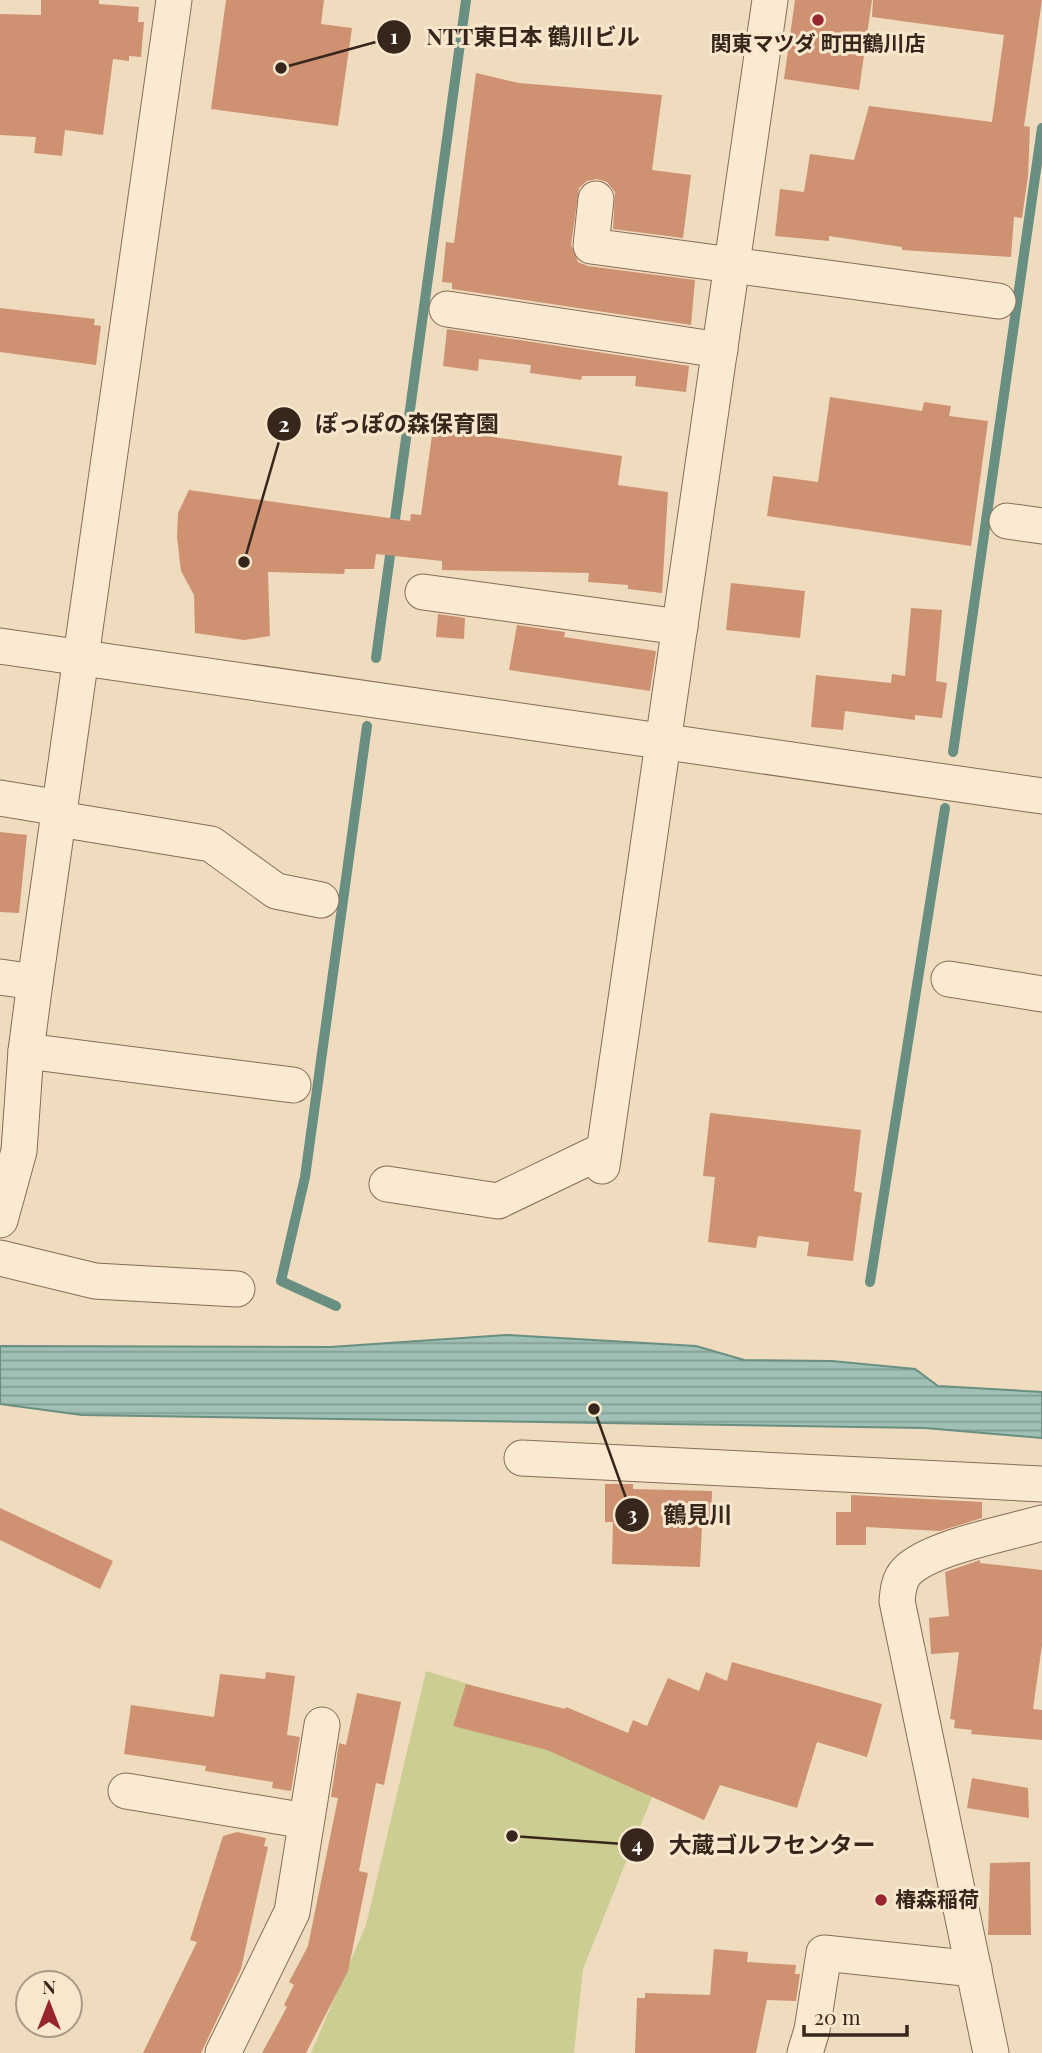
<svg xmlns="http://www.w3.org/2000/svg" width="1042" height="2053" font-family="'Playfair Display','Noto Sans JP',serif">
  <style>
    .grass { fill: #cbcd92 }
    .water { fill: url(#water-rules); stroke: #698e82; stroke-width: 2 }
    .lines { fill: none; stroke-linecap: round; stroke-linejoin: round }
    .stream { stroke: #698e82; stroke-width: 10 }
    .building { fill: #ce9172 }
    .minor-casing { stroke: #876c56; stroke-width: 37 }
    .minor { stroke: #faead1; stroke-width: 35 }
    .poi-dot { fill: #98242f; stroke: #f6e7cd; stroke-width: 2.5 }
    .labels { text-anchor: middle; stroke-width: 6; stroke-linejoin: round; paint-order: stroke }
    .poi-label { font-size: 21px; font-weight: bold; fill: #36261b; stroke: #f6e7cd }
    .leader { fill: none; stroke: #36261b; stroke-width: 2.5 }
    .callout-dot { fill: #36261b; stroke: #f6e7cd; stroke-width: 2.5 }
    .mark-label { font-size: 21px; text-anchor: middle; font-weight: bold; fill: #fff }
    .callout-label { font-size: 23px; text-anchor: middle; font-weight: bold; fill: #36261b; stroke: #f6e7cd; stroke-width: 6; stroke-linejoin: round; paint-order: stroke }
  </style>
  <defs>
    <pattern id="water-rules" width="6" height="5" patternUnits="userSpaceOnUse" patternTransform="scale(1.75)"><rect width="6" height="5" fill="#a1c0b5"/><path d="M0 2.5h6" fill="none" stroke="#849c92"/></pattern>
  </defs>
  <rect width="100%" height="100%" fill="#efdcbe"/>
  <!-- grass -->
  <polygon class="grass" points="426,1671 672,1747 583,1969 574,2053 311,2053 366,1925"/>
  <!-- water -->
  <polygon class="water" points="506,1335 696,1346 744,1360 832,1361 915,1369 938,1386 1042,1392 1042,1438 925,1428 82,1415 0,1404 0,1346 330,1347"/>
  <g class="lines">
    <!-- stream -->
    <g class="stream">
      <polyline points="376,658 466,0"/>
      <polyline points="953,752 1042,128"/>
      <polyline points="870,1282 945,808"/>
      <polyline points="336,1306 281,1281 305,1177 367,726"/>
    </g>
  </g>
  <!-- building -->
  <g class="building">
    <polygon points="41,0 99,0 99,4 139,7 138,22 144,22 141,57 129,56 129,61 113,59 103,135 65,130 62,156 34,153 36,137 0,135 0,14 41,15"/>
    <polygon points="226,0 324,0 321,24 352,28 338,126 211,109"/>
    <polygon points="795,0 872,0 859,90 784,79"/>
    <polygon points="873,0 1042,0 1024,126 1030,127 1028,176 1022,218 1014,217 1011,257 902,250 902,247 829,236 829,241 775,236 780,189 804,192 810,154 854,160 869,106 992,122 1004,35 872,17"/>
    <polygon points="476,73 519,83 662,95 652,170 691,175 683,238 613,229 615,192 607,182 597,179 587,181 579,188 571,245 578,262 588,266 695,280 691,325 452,289 452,283 442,282 446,242 454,243"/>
    <polygon points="0,308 95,319 94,325 101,326 96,365 0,352"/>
    <polygon points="447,329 689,366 686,392 635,386 636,376 582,376 581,380 530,373 531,365 479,359 478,371 443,366"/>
    <polygon points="830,397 922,411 924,402 951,406 949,416 988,421 971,546 767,516 773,476 818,482"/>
    <polygon points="433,428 622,456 618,485 668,492 662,593 628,589 628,585 588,582 589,573 442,570 442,561 376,554 374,569 345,569 344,574 268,572 270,636 244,640 195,633 194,595 181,571 177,537 178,513 189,490 410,521 411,514 421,515"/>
    <polygon points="731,583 805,591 800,638 726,630"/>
    <polygon points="911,608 942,610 936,681 947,683 942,718 915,715 915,720 845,711 843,730 811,727 816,675 891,683 892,674 905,676"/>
    <polygon points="438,614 465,618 464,639 436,637"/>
    <polygon points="517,625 565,632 564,637 656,651 650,691 509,670"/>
    <polygon points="0,832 27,835 19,913 0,912"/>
    <polygon points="710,1113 861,1130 854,1191 862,1193 853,1261 807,1256 809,1242 758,1236 756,1248 708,1242 715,1177 703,1176"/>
    <polygon points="605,1484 633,1484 633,1489 712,1491 711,1526 702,1526 700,1567 612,1564 613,1522 605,1522"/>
    <polygon points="851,1495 982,1502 982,1518 940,1531 866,1527 866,1545 836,1545 836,1512 851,1512"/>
    <polygon points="0,1508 113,1561 100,1589 0,1540"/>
    <polygon points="980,1560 980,1563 1042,1570 1042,1645 1033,1709 1042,1710 1042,1740 971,1734 972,1730 954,1728 955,1720 950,1719 959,1652 931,1654 929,1618 949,1616 945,1572"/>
    <polygon points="732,1662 882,1704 867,1757 817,1742 797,1808 720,1785 704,1820 547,1750 453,1726 466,1684 565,1709 566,1707 628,1733 633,1720 647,1726 668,1678 699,1691 706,1672 727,1681"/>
    <polygon points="266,1672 295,1676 287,1735 300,1737 291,1791 272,1788 273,1782 205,1771 206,1766 124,1754 131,1705 214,1717 220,1674 265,1679"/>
    <polygon points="357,1693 401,1702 384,1785 376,1783 359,1871 368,1873 348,1971 306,2053 262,2053 287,2007 284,2005 294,1985 289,1982 308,1946 338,1798 331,1797 339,1743 346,1745"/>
    <polygon points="972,1778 1028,1788 1029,1818 967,1808"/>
    <polygon points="237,1832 266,1838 264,1846 268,1847 241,1969 201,2053 143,2053 197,1942 190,1940 223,1836"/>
    <polygon points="1030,1862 1031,1935 988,1935 990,1863"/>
    <polygon points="714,1949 748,1952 747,1962 796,1965 795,1974 800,1974 796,2001 767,2000 756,2053 635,2053 637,1998 645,1998 645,1993 710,1995"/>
  </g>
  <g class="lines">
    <!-- minor casing -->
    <g class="minor-casing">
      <g id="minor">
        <polyline points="596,199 591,246 998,301"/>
        <polyline points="447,309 720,350"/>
        <polyline points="1007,521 1042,526"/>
        <polyline points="423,592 680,627"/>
        <polyline points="0,646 1042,796"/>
        <polyline points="0,798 60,808"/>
        <polyline points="59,819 211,844 276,891 321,900"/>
        <polyline points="0,977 35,982"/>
        <polyline points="949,979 1042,994"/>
        <polyline points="26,1051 293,1085"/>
        <polyline points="602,1166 770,0"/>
        <polyline points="387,1184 498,1201 604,1150"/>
        <polyline points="0,1220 19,1151 26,1051 35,982 174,0"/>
        <polyline points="0,1258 95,1281 237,1289"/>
        <polyline points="522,1458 1042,1484"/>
        <polyline points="126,1791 306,1821"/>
        <polyline points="223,2053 292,1912 322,1725"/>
        <polyline points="805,2053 812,2030 824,1953 974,1969"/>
        <path d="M991,2053L897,1601C898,1590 899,1579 907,1571C931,1547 1008,1533 1042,1523"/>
      </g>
    </g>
    <!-- minor -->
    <use href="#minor" class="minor"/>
  </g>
  <!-- markers -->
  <g class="poi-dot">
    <circle cx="818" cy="20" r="7"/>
    <circle cx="881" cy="1900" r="7"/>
  </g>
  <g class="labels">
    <!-- poi labels -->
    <g class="poi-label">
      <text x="818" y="51">関東マツダ 町田鶴川店</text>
      <text x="895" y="1907" text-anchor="start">椿森稲荷</text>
    </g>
  </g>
  <!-- callouts -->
  <path class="leader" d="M281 68L394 37M244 562L284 424M594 1409L632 1515M512 1836L637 1845"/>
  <g class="callout-dot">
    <circle cx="281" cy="68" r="7"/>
    <circle cx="244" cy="562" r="7"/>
    <circle cx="594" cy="1409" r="7"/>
    <circle cx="512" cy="1836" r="7"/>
    <circle cx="394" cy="37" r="18"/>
    <circle cx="284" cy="424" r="18"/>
    <circle cx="632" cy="1515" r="18"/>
    <circle cx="637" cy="1845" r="18"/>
  </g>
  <g class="mark-label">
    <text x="394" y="44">1</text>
    <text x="284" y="432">2</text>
    <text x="632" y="1522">3</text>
    <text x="637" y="1852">4</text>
  </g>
  <g class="callout-label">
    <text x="533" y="45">NTT東日本 鶴川ビル</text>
    <text x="407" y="432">ぽっぽの森保育園</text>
    <text x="698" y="1523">鶴見川</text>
    <text x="772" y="1853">大蔵ゴルフセンター</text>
  </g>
  <!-- north arrow -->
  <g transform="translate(49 2004)"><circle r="33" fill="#f6e7cd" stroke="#a99a86" stroke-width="2"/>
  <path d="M0-5L12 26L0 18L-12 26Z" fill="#98242f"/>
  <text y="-10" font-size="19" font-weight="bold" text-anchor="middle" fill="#36261b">N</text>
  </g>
  <!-- scale -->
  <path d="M804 2025v10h103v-10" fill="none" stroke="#36261b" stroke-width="3.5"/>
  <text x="814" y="2025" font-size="21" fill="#36261b" stroke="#f6e7cd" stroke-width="5" paint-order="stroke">20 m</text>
</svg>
